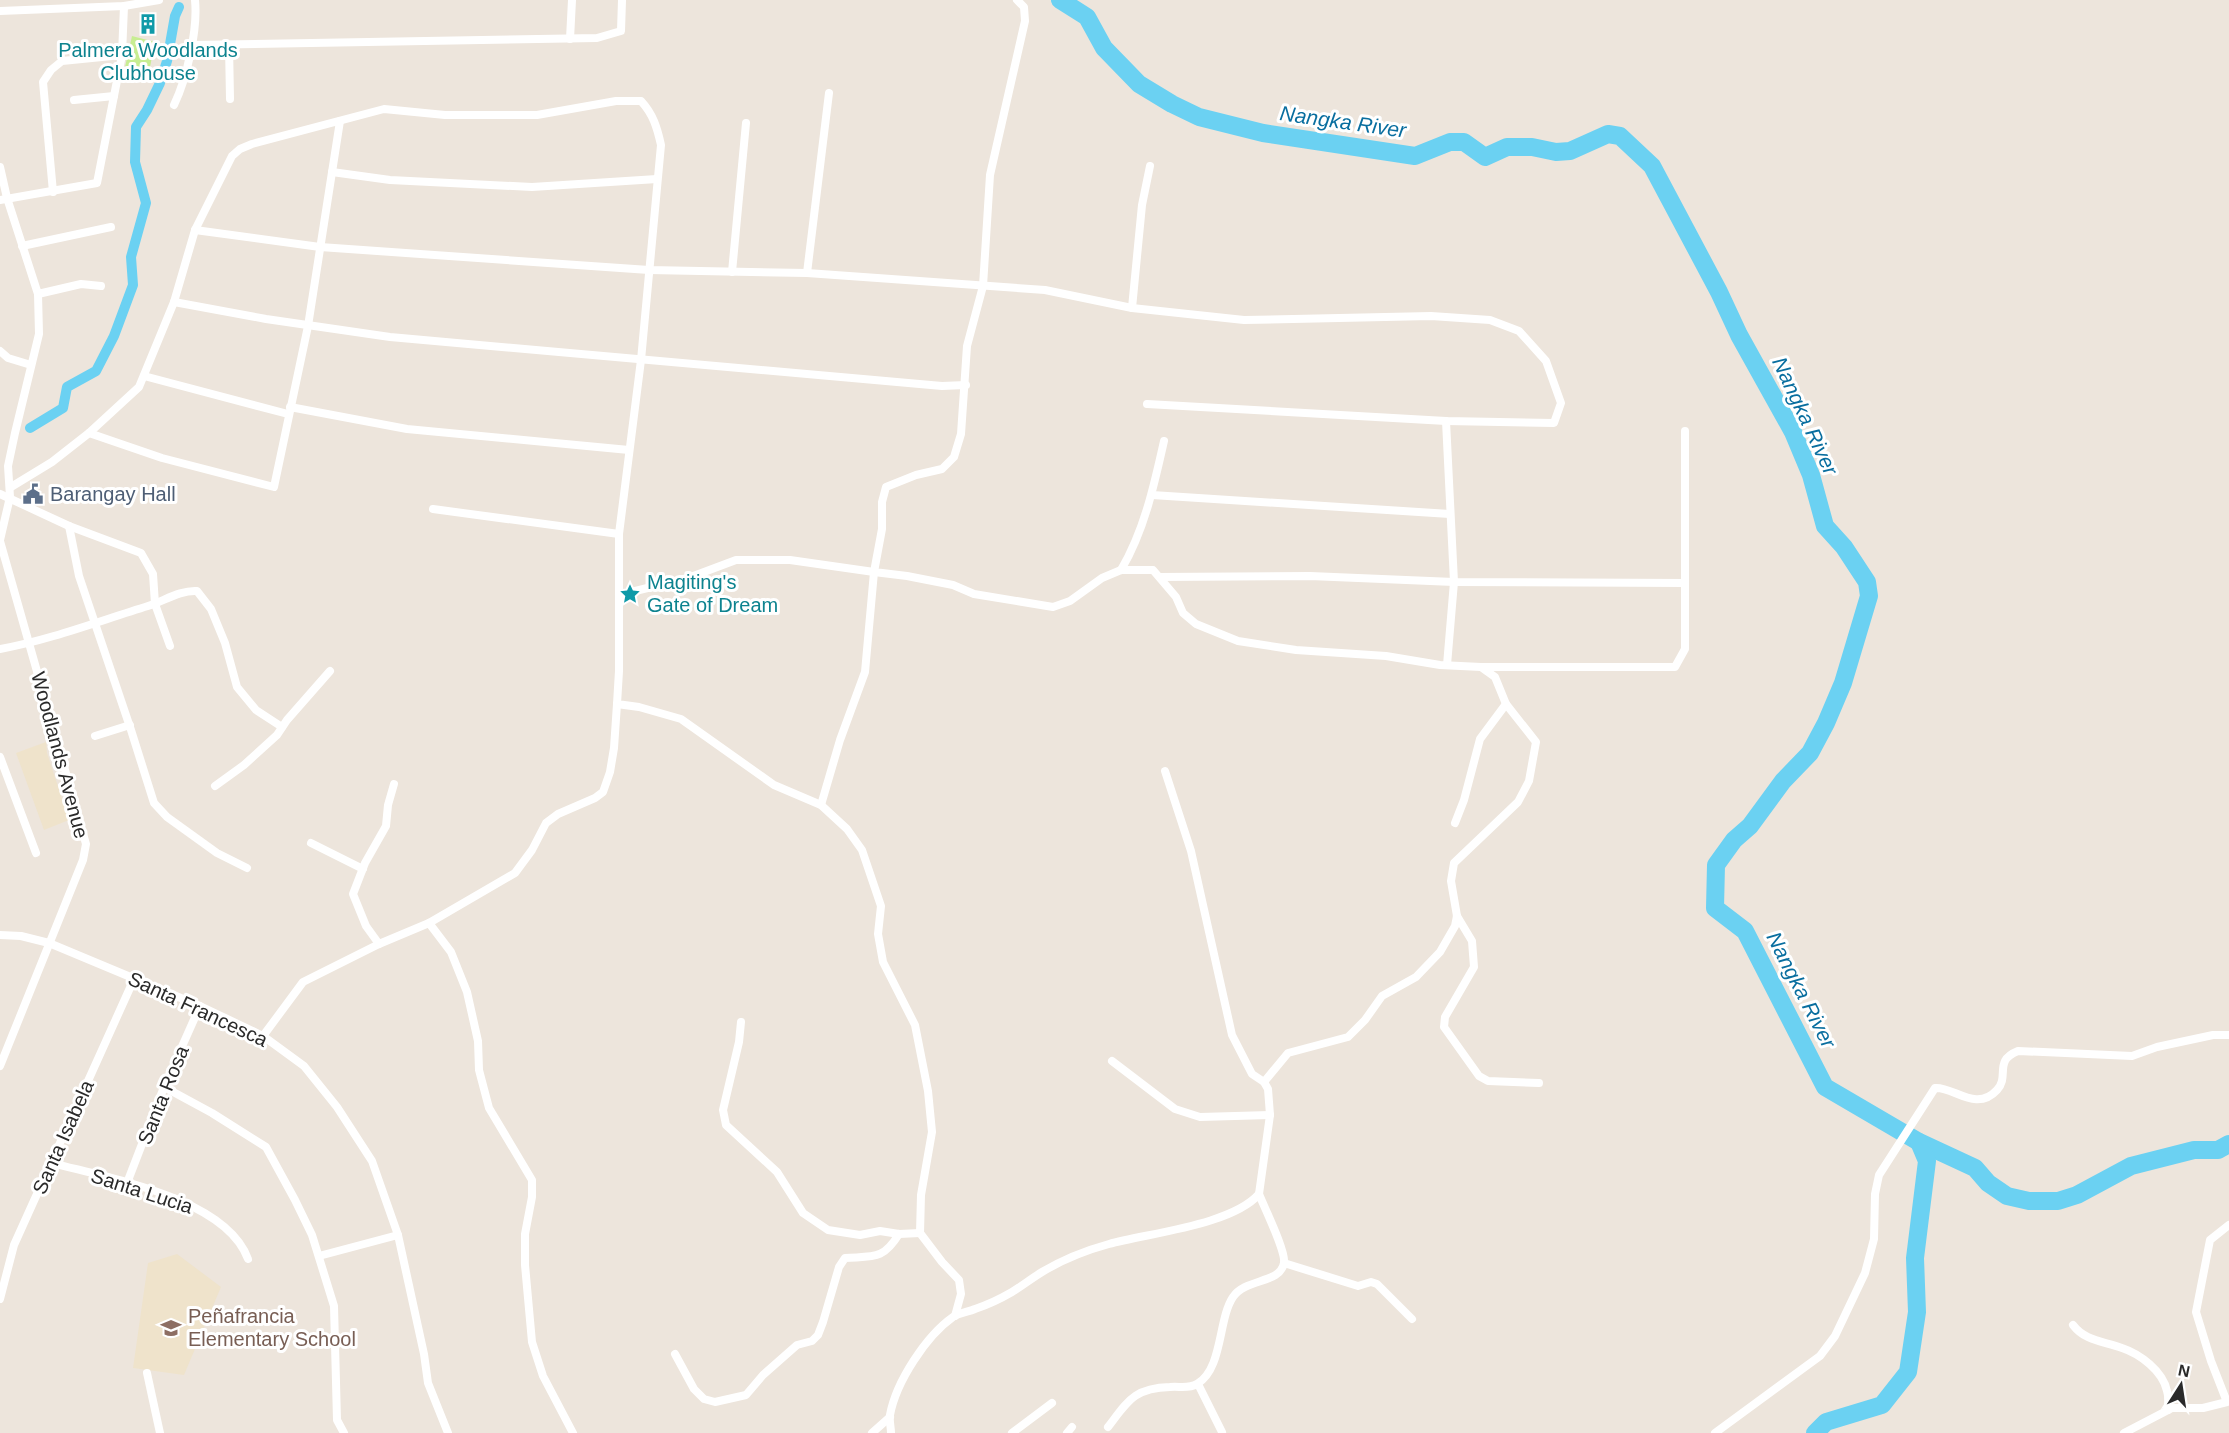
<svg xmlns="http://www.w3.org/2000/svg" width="2229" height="1433" font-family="Helvetica,sans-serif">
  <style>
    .education { fill: #efe3cb }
    .pitch { fill: #c8ed92 }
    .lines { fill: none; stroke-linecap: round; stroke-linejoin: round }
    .canal { stroke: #6bd1f2; stroke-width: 10 }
    .river { stroke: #6bd1f2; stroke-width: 18 }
    .street { stroke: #fff; stroke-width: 8 }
    .labels { text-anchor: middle; stroke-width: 6; stroke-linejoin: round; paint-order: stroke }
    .culture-label { font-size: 20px; fill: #0d838f; stroke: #fff }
    .service-label { font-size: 20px; fill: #4e5e75; stroke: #fff; text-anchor: start }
    .street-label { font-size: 20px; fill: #2a2a2a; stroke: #fff }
    .education-label { font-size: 20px; fill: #785e54; stroke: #fff; text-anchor: start }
    .water-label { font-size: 21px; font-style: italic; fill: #096e9f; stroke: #fff }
  </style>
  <rect width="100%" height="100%" fill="#ede5dc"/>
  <!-- education -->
  <g class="education">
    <polygon points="46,742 47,753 69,820 44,830 16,753"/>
    <polygon points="177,1254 221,1287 184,1375 133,1368 148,1263"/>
  </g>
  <!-- pitch -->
  <polygon class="pitch" points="132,36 155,42 147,82 123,76"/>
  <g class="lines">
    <!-- canal -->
    <polyline class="canal" points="30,428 63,408 67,387 96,371 114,336 133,285 131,257 146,203 135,162 136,127 147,110 160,83 167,61 175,16 179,7"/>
    <!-- river -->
    <g class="river">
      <polyline points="1060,0 1087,17 1104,48 1139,84 1172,104 1199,117 1263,133 1415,156 1450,142 1464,142 1485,157 1507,147 1532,147 1556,152 1570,151 1608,134 1620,136 1652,166 1719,292 1739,335 1793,432 1811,475 1825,526 1844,547 1867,582 1869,596 1843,683 1826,723 1810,753 1783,781 1750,826 1734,840 1716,865 1715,908 1745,931 1825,1087 1919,1142 1975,1168 1988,1183 2007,1196 2029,1201 2058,1201 2077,1195 2131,1166 2194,1150 2218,1150 2229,1144"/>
      <polyline points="1815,1433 1826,1422 1882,1405 1908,1372 1917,1312 1915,1258 1927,1161 1919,1142"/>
    </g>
    <!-- street -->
    <g class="street">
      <polyline points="1017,0 1024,7 1025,21 990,175 983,286 967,346 961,434 954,457 942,469 916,475 886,487 882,502 882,529 874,572 907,576 953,585 974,594 1053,607 1070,601 1102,578 1121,570 1153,570 1176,597 1183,613 1196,624 1238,641 1296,650 1386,656 1440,665 1481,667 1495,677 1506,704"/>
      <polyline points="0,11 124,6 159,0"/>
      <polyline points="570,39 572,0"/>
      <polyline points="191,45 597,38 621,31 622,0"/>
      <polyline points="229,45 230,99"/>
      <polyline points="74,100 114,96"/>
      <path d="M174,105C187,78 198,29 195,0"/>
      <polyline points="0,167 7,198 38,294 81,284 101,286"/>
      <polyline points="332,172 390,180 532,187 657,179"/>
      <polyline points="53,192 43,82 51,70 62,61 122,55"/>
      <polyline points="0,200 97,183 122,55 124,6"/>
      <polyline points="195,230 320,247 649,270 807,273 1045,290 1132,308 1244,320 1431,316 1490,320 1519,331 1546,361 1561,403 1554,423 1446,421 1147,404"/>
      <polyline points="22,246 111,227"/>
      <polyline points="732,272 746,123"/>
      <polyline points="807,273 829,93"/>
      <polyline points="174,302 266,319 390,337 942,386 966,385"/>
      <polyline points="1132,308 1142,205 1150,166"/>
      <polyline points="0,351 8,358 31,365"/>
      <polyline points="144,376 288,414"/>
      <polyline points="290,407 407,429 629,450"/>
      <polyline points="1446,421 1454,582 1447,665"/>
      <polyline points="89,433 162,458 274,487 308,326 340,121"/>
      <path d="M11,487L52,462L89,433L139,387L174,302L195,230L232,156L240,149L252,144L384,109L445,115H537L616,101H641C653,114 657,127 661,145L641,360L619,534V671L617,704L639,707L681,719L774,785L821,805L847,829L862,850L881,906L878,934L883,962L915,1025L928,1091L932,1132L921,1195L920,1233L942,1262L959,1280L961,1294L955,1316"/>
      <polyline points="0,494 69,526 141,553 153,574 155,604 170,646"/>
      <polyline points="1152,495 1450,514"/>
      <polyline points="433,509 619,534"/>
      <polyline points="69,526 79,576 131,730 154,803 167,817 217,853 247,868"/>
      <polyline points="0,540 10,497 8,466 15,433 39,334 38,294"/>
      <polyline points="0,541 86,844 83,860 0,1066"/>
      <path d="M1121,570C1144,531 1154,486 1164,441"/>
      <polyline points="1160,577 1310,576 1454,582 1685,583 1685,649 1675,667 1481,667"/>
      <polyline points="1685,583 1685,431"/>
      <polyline points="619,595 688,578 736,560 790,560 874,572 865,672 840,740 821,805"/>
      <path d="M0,649C50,640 99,621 148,606C164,601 180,590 197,591L211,609L225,643L237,687L256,710L282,727"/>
      <polyline points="95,736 130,725"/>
      <polyline points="0,757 36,853"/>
      <polyline points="215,786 244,765 277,735 287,720 330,671"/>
      <polyline points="311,843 363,869"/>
      <polyline points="1457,916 1472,941 1474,967 1445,1017 1444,1027 1479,1076 1488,1081 1539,1083"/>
      <polyline points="429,923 451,952 467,992 478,1041 479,1070 489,1108 532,1180 532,1197 525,1234 525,1265 532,1342 543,1376 573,1433"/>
      <polyline points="0,935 21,936 49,943 200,1006 263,1036 304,1066 337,1107 372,1161 398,1235 424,1354 428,1383 448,1433"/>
      <polyline points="379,944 366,926 353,894 365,863 386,826 388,805 394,784"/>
      <polyline points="741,1022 739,1042 723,1110 726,1125 777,1172 803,1213 828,1230 860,1235 880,1231 899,1234 920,1233"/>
      <polyline points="263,1036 303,982 379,944 429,923 515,873 532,850 546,823 558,814 595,798 603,792 610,772 614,748 617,704"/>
      <polyline points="1112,1061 1175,1109 1200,1117 1270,1115"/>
      <polyline points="1264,1082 1288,1053 1348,1037 1365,1020 1382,996 1416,977 1440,952 1455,926 1457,916 1451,881 1454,863 1518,802 1529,781 1536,742 1506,704 1480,739 1464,800 1455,823"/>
      <polyline points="164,1087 212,1113 266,1147 295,1200 312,1235 334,1306 337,1420 344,1433"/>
      <path d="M52,1163C108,1178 226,1198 248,1259"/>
      <polyline points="127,1183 164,1087 200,1006"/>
      <polyline points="319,1256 398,1235"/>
      <polyline points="1284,1263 1358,1286 1371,1282 1377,1284 1412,1319"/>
      <polyline points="0,1299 14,1245 134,979"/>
      <path d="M2073,1325C2085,1341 2103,1341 2122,1348C2140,1354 2163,1371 2167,1391C2169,1397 2168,1404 2168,1410"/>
      <path d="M675,1354L694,1389L704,1399L715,1402L746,1395L763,1375L797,1345L812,1341L818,1335L823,1322L839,1267L845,1258C874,1256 883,1260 899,1234"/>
      <polyline points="147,1373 160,1433"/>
      <polyline points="1198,1384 1222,1432"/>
      <path d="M1108,1427C1128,1401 1134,1388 1170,1387C1179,1386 1189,1389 1197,1384C1223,1369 1218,1319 1233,1297C1246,1278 1280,1284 1284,1263C1286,1251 1264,1207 1259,1194"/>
      <polyline points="872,1433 890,1417"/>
      <path d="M891,1433C891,1427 889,1421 890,1415C896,1382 926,1336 953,1317C959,1313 968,1312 975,1309C987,1305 1000,1299 1012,1292C1022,1286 1032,1278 1042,1272C1062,1260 1087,1250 1109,1244C1149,1233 1232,1225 1259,1194L1270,1115L1268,1089L1264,1082L1252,1074L1232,1035L1191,851L1165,771"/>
      <polyline points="1012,1433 1052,1403"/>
      <polyline points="1067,1433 1072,1427"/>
      <path d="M1715,1433L1820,1356L1835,1336L1865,1273L1874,1239L1875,1194L1879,1175L1935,1088C1953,1086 1976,1113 1997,1090C2010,1076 1993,1061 2018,1051L2132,1056L2157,1047L2213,1035H2229"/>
      <polyline points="2124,1433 2172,1408 2203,1408 2227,1402 2211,1361 2196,1312 2210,1240 2229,1225"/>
    </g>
  </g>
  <!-- icons -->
  <defs>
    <g id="building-bare" transform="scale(1.62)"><path d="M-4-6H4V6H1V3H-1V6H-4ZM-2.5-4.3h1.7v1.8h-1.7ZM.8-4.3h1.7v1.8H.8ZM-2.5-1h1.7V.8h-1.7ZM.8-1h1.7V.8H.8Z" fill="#0f9aa8" stroke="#fff" stroke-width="2.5" paint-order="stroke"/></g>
    <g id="civic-bare" transform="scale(1.62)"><path d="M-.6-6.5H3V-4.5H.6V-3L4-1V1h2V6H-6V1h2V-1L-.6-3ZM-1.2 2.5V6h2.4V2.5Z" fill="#5c6f8a" stroke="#fff" stroke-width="2.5" paint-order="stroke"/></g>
    <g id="sight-bare" transform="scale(1.62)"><path d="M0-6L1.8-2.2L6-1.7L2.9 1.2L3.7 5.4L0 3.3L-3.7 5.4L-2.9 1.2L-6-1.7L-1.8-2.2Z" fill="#0f9aa8" stroke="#fff" stroke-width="2.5" paint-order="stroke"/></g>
    <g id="school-bare" transform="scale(1.62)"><path d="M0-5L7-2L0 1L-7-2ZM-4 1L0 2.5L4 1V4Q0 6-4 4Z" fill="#8d6e63" stroke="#fff" stroke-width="2.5" paint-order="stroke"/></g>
  </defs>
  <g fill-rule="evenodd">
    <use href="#building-bare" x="148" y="24"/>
    <use href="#civic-bare" x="33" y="494"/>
    <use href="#sight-bare" x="630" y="594"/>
    <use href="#school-bare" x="171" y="1328"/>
  </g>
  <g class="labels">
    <!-- culture labels -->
    <g class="culture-label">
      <text x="148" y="57">Palmera Woodlands<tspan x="148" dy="23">Clubhouse</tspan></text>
      <text x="647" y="589" text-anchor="start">Magiting's<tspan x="647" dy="23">Gate of Dream</tspan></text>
    </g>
    <!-- service labels -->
    <g class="service-label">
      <text x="50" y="501">Barangay Hall</text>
    </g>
    <!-- street labels -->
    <g class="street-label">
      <text transform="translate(60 755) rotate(75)" y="7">Woodlands Avenue</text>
      <text transform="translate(198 1009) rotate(25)" y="7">Santa Francesca</text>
      <text transform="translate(163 1095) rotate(-68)" y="7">Santa Rosa</text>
      <text transform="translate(63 1137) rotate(-66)" y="7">Santa Isabela</text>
      <text transform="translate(142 1191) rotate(18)" y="7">Santa Lucia</text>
    </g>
    <!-- education labels -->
    <g class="education-label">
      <text x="188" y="1323">Peñafrancia<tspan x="188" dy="23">Elementary School</tspan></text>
    </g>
    <!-- water labels -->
    <g class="water-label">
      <text transform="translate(1343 122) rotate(8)" y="7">Nangka River</text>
      <text transform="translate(1805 416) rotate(65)" y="7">Nangka River</text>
      <text transform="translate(1801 990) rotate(63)" y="7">Nangka River</text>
    </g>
  </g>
  <!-- north arrow -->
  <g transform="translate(2181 1385) rotate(12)" stroke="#ffffff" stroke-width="4.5" paint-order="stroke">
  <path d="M0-4.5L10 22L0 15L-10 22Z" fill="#2a2a2a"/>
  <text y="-9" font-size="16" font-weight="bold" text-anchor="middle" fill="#2a2a2a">N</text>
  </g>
</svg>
